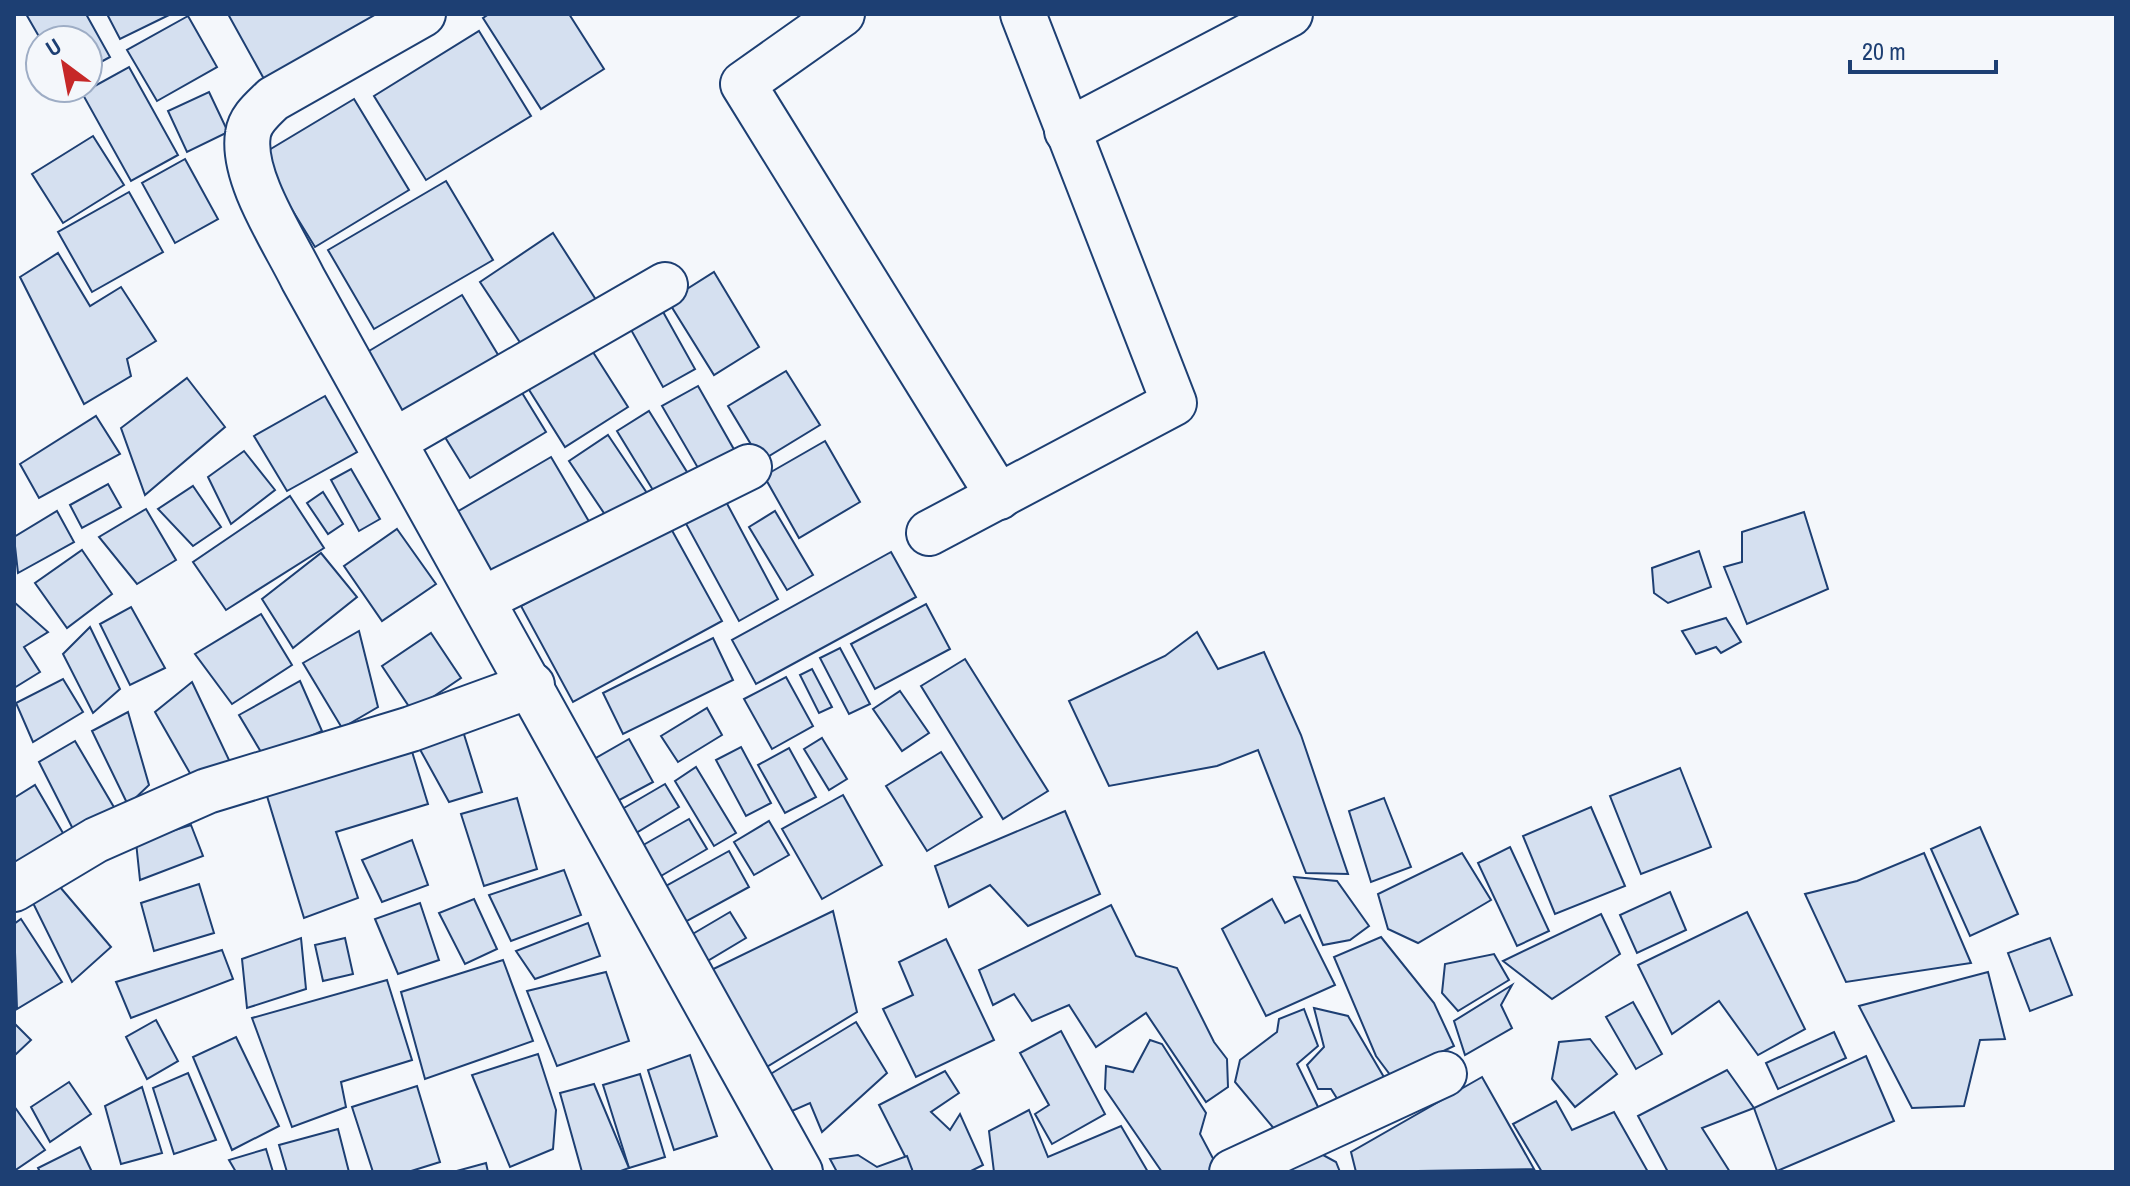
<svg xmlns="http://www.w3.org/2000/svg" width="2130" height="1186" font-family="'Archivo Narrow',sans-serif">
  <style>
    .building { fill: #d5e0f0; stroke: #1d3f73; stroke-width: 2 }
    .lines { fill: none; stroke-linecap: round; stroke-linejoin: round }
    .minor-casing { stroke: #1d3f73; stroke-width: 48 }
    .tertiary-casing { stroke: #1d3f73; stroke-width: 48 }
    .minor { stroke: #f4f7fb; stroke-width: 44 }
    .tertiary { stroke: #f4f7fb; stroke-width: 44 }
  </style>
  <rect width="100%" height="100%" fill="#f4f7fb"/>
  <!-- building -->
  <g class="building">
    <polygon points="26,14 86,14 110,57 88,69 88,40 41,40"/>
    <polygon points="107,14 171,14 120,39"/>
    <polygon points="228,14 379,14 269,88"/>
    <polygon points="489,14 569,14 604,69 541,109 483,18"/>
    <polygon points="188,16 217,67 157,101 127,50"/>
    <polygon points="479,31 531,116 426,180 374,96"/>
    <polygon points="129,67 178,155 131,181 82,93"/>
    <polygon points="209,92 228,132 187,152 168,111"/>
    <polygon points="354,99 409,190 315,247 259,156"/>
    <polygon points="93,136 124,185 63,223 32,174"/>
    <polygon points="185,159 218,219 175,243 142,183"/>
    <polygon points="446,181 493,260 374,329 328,250"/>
    <polygon points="129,192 163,252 92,292 58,232"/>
    <polygon points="553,233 600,306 527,353 480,282"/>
    <polygon points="58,253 90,306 121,287 156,341 127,359 131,376 84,404 20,277"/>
    <polygon points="714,272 759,347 714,375 668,301"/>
    <polygon points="462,295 503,363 404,423 364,354"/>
    <polygon points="662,310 695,369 663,387 630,328"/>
    <polygon points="584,338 628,407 565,447 521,377"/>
    <polygon points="786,371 820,425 761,461 728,406"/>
    <polygon points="187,378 225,427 145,495 121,428"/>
    <polygon points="516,383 546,432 470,478 440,429"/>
    <polygon points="698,386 740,460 705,480 662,406"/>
    <polygon points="325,396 357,452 287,491 254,436"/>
    <polygon points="649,411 692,480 659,500 617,431"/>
    <polygon points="96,416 120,454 39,498 20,464"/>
    <polygon points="608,435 653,502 614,528 569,461"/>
    <polygon points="825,441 860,502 799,538 764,476"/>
    <polygon points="244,451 275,490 231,524 208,477"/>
    <polygon points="551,457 594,530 499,586 455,513"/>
    <polygon points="351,469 380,519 359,531 331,480"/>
    <polygon points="108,484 121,507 82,528 70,505"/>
    <polygon points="193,486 221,527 193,546 158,509"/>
    <polygon points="323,492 343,524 328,534 307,503"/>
    <polygon points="290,496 324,548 226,610 193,562"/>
    <polygon points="724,498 778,599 739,621 684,520"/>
    <polygon points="146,509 176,560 137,584 99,537"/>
    <polygon points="57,511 74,542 18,573 14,537"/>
    <polygon points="775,511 813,575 787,590 749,527"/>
    <polygon points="1804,512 1828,589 1747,624 1724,567 1742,562 1742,532"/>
    <polygon points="669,525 722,621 573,702 521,606"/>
    <polygon points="397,529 436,584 382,621 344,566"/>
    <polygon points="82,550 112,594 67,628 35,583"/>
    <polygon points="1699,551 1711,587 1668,603 1654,593 1652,568"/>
    <polygon points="891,552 916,597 756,684 732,640"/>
    <polygon points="321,553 357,597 293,648 262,599"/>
    <polygon points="14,602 48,632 24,647 40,672 14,688"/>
    <polygon points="926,604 950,649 875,689 851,644"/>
    <polygon points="131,607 165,668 130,685 100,624"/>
    <polygon points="261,614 292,665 232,704 195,654"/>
    <polygon points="1726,618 1741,642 1721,653 1716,647 1696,654 1682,631"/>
    <polygon points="90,627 120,689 93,713 63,654"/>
    <polygon points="359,631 378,707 342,728 303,663"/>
    <polygon points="1197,632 1218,669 1264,652 1301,735 1348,874 1306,873 1258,750 1217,766 1109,786 1069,701 1165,656"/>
    <polygon points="431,633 461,678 412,711 382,666"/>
    <polygon points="713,638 733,680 623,734 603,693"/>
    <polygon points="840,648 870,704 849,714 820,658"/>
    <polygon points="965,659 1048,791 1003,819 921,686"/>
    <polygon points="812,669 832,707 819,713 800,675"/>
    <polygon points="786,677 813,726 772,749 744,699"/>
    <polygon points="63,679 83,712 33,742 16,703"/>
    <polygon points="300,681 322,731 264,757 239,715"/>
    <polygon points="192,682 230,762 195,782 155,712"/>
    <polygon points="900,691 929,733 902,751 873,709"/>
    <polygon points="707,708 722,735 678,762 661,736"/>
    <polygon points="128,712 149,785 128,805 92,731"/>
    <polygon points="462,728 482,792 449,802 417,744"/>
    <polygon points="822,738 847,779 829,790 804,749"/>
    <polygon points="629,739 653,782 612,804 589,762"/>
    <polygon points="75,741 115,809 75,833 39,762"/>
    <polygon points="410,745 428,804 336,832 358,898 304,918 267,796"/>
    <polygon points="741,747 771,803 746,816 716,760"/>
    <polygon points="789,748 816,797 785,813 758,765"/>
    <polygon points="941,752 982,817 927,851 886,786"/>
    <polygon points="696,767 736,833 714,846 675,781"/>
    <polygon points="1680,768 1711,847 1641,874 1610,796"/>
    <polygon points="665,784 679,807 631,836 617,812"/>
    <polygon points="35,785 67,840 14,872 14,798"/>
    <polygon points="843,795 882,865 822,899 782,829"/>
    <polygon points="517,798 537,869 484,886 461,814"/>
    <polygon points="1384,798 1411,867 1371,882 1349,811"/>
    <polygon points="1591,807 1625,886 1555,914 1523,836"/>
    <polygon points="1065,811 1100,894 1028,926 990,885 949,907 935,866"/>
    <polygon points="689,819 707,849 649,883 631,852"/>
    <polygon points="769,821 789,855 754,875 734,842"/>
    <polygon points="191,825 203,856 140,880 136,842"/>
    <polygon points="1980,827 2018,914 1970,936 1931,849"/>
    <polygon points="412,840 428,885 382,902 362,860"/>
    <polygon points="1510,847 1549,931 1517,946 1478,863"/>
    <polygon points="729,851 749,887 676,927 657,891"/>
    <polygon points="1462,853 1491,900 1418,943 1388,929 1378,894"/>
    <polygon points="1924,853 1971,963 1846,982 1805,894 1857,881"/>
    <polygon points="564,870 581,915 511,941 489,895"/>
    <polygon points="1294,877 1337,881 1369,926 1350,940 1323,945"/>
    <polygon points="199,884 214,933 154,951 141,903"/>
    <polygon points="60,887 111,947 72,982 32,901"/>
    <polygon points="1670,892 1686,930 1637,953 1620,915"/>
    <polygon points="474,899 497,949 465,964 439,913"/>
    <polygon points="1272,899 1285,923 1300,915 1335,985 1266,1016 1222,929"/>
    <polygon points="420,903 439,960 398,974 375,919"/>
    <polygon points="1111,905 1136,956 1177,968 1214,1042 1227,1059 1228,1087 1206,1102 1146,1013 1096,1047 1069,1005 1032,1021 1014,994 993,1005 979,970"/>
    <polygon points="833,911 857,1012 757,1073 701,975"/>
    <polygon points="730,912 746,938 694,969 679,942"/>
    <polygon points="1747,912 1805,1029 1758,1055 1719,1001 1672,1034 1638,965"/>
    <polygon points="1601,914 1620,954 1552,999 1503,961"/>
    <polygon points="21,919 62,982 17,1009 14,924"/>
    <polygon points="588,923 600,956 535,979 516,951"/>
    <polygon points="1381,937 1434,1003 1454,1046 1391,1076 1376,1056 1334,957"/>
    <polygon points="301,938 306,989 247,1008 242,959"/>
    <polygon points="345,938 353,974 323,981 315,945"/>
    <polygon points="2050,938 2072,995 2030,1011 2008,953"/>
    <polygon points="946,939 994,1040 916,1077 883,1009 913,995 899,962"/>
    <polygon points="222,950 233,979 131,1018 116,982"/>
    <polygon points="1494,954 1509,980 1458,1011 1442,993 1445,964"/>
    <polygon points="503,960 533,1041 425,1079 401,992"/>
    <polygon points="606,972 629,1041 557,1066 527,991"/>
    <polygon points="1988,972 2005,1039 1980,1040 1964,1106 1912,1108 1859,1006"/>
    <polygon points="387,980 412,1060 341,1082 346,1107 292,1127 252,1018"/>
    <polygon points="1512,985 1501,1005 1512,1028 1465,1055 1454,1021"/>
    <polygon points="1633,1002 1662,1054 1636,1069 1606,1017"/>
    <polygon points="1314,1008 1348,1016 1388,1084 1345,1111 1331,1089 1318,1089 1307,1065 1324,1047"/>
    <polygon points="1304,1009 1318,1046 1297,1064 1320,1111 1281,1137 1235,1082 1240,1060 1277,1032 1279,1019"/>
    <polygon points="156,1020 178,1061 147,1079 126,1037"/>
    <polygon points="856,1022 887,1073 822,1132 810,1103 785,1114 764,1078"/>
    <polygon points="14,1023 31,1040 14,1056"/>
    <polygon points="1061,1031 1105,1114 1052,1144 1035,1114 1049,1105 1020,1053"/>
    <polygon points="1834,1032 1846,1058 1778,1089 1766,1063"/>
    <polygon points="236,1037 279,1126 232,1150 193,1057"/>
    <polygon points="1590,1039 1617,1074 1575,1107 1552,1079 1559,1042"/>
    <polygon points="1150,1040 1162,1044 1206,1113 1200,1134 1217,1166 1208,1172 1162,1172 1105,1089 1106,1066 1133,1072"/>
    <polygon points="538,1054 556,1110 553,1149 510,1167 472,1075"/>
    <polygon points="690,1055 717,1136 674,1150 648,1070"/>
    <polygon points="1866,1056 1894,1121 1777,1171 1754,1108"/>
    <polygon points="1727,1070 1754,1108 1702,1128 1730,1172 1668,1172 1638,1116"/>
    <polygon points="945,1071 959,1093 931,1112 950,1130 960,1114 983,1165 969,1172 913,1172 879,1105"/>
    <polygon points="188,1073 216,1140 174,1154 153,1088"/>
    <polygon points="640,1074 665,1157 629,1168 603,1085"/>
    <polygon points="1482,1077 1534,1169 1356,1172 1351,1152"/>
    <polygon points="69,1082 91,1114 50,1142 31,1107"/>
    <polygon points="594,1084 629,1168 618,1172 582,1172 560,1093"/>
    <polygon points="417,1086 440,1162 408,1172 373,1172 352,1107"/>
    <polygon points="142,1087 162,1153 121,1164 105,1106"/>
    <polygon points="1556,1101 1572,1130 1614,1112 1648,1172 1542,1172 1513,1124"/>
    <polygon points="14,1106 45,1150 14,1171"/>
    <polygon points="1029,1110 1048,1157 1121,1126 1148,1172 994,1172 989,1131"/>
    <polygon points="338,1129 349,1172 287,1172 279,1145"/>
    <polygon points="80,1147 92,1172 40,1172 38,1168"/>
    <polygon points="266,1149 273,1172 236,1172 229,1160"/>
    <polygon points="1312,1149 1336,1162 1340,1172 1261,1172"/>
    <polygon points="858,1155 877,1167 907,1156 913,1172 837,1172 830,1159"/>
    <polygon points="486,1163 488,1172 453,1172"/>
  </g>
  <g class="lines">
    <!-- minor casing -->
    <g class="minor-casing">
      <g id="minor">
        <polyline points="842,14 743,84 999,497"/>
        <polyline points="1067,131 1290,14"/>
        <polyline points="394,441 665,285"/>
        <polyline points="929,533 1174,403 1023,14"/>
        <polyline points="483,599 749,467"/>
        <polyline points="14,889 96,840 207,791 411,729 532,685"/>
        <polyline points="1232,1172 1444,1074"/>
      </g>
    </g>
    <!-- tertiary casing -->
    <g class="tertiary-casing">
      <path id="tertiary" d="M423,14L273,99C263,109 250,119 248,134C241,177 284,240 303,279L800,1172"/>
    </g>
    <!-- minor -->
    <use href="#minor" class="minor"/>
    <!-- tertiary -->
    <use href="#tertiary" class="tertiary"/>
  </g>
  <!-- border -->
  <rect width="2130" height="1186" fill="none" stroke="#1d3f73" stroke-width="32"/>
  <!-- north arrow -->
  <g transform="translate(64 64) rotate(328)"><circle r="38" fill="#f4f7fb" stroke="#9eadc5" stroke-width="2"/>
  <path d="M0-6L14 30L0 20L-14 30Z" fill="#c62828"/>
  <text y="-12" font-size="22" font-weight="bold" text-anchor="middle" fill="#1d3f73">U</text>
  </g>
  <!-- scale -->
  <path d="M1850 60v12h146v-12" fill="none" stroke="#1d3f73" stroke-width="4"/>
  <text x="1862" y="60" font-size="24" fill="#1d3f73" stroke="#f4f7fb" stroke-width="6" paint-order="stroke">20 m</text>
</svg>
